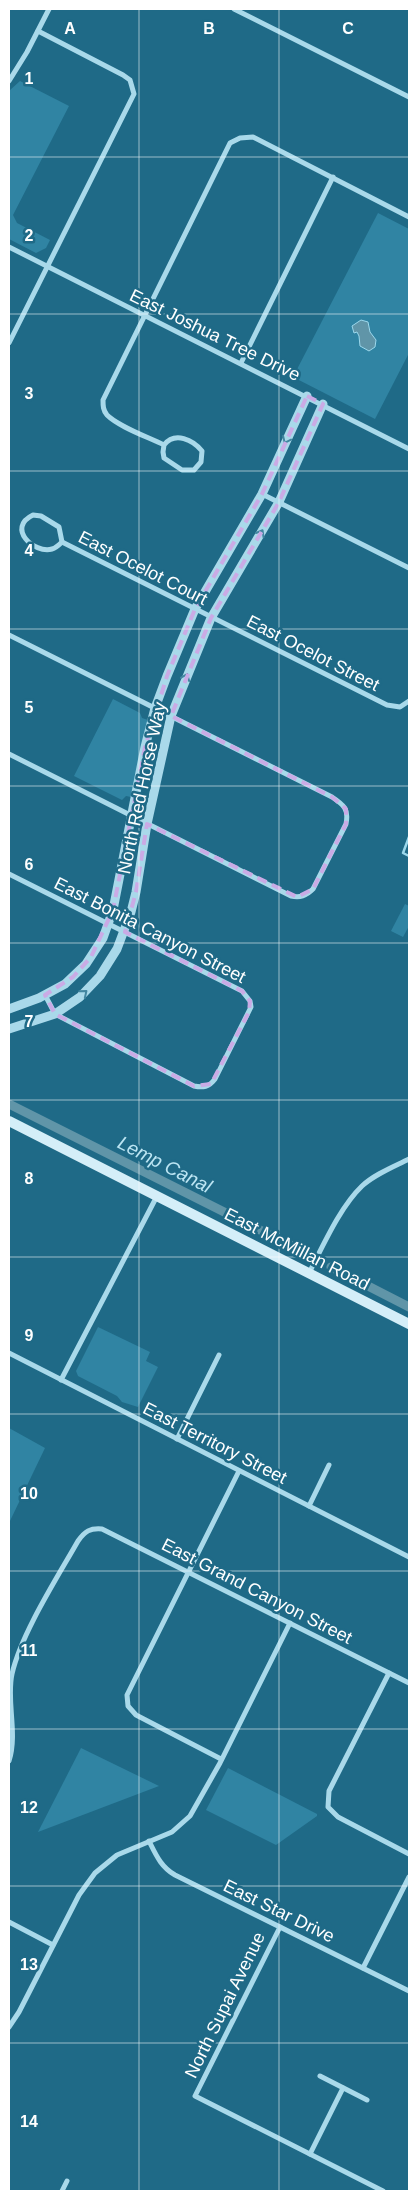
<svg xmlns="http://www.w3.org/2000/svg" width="418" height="2200" font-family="Arial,sans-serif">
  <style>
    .green { fill: #3084a3 }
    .water { fill: #6095a8; stroke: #9cd8ec }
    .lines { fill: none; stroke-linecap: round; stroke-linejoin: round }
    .stream { stroke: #9cd8ec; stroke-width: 2.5 }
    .canal { stroke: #6095a8; stroke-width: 9 }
    .minor { stroke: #a9d9ea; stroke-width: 5 }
    .tertiary { stroke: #a9d9ea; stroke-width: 9 }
    .secondary { stroke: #d4eef8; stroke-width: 10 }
    .oneway { stroke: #4286a0 }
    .marked { fill: none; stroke: #caabe5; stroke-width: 4; stroke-dasharray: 10 6; stroke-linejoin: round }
    .grid { fill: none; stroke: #fff; stroke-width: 1; stroke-opacity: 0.55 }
    .labels { text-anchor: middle; stroke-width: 5; stroke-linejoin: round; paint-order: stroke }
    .street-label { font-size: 18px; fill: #fff; stroke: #1f6a87 }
    .water-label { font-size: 19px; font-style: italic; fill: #bce5f3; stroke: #1f6a87 }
    .grid-label { font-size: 16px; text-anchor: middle; font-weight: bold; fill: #fff; stroke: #1f6a87; stroke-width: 5; stroke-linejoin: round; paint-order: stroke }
  </style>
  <rect width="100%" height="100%" fill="#1f6a87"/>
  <!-- green -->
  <g class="green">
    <polygon points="20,81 69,106 13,215 17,223 50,240 46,248 36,253 9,239 9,91"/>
    <polygon points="378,213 409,229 409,353 375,419 293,377"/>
    <polygon points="113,699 140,713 142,718 148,720 131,797 126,796 122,800 74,776"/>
    <polygon points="405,904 409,906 409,926 403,937 391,931"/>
    <polygon points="98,1327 150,1352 146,1361 158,1367 138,1407 122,1402 117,1396 78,1376 76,1371"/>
    <polygon points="9,1428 45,1448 9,1523"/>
    <polygon points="81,1748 159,1786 38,1832"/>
    <polygon points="228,1768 317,1814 317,1816 276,1845 206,1810"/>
  </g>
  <!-- water -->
  <polygon class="water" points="361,320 368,322 370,332 376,340 375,347 369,351 360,346 359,336 357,332 354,333 352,326"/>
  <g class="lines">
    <!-- stream -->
    <polyline class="stream" points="409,837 403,853 409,856"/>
    <!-- canal -->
    <g class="canal">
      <polyline points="9,1104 306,1253"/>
      <polyline points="331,1267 409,1307"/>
    </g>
    <!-- minor -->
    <g class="minor">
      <polyline points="234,9 409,97"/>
      <polyline points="9,81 27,52 49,9"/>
      <polyline points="9,247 409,449"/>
      <polyline points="9,343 134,94 130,80 123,75 38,31"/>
      <polyline points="241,363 333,177"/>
      <path d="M164,445L163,452L164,458L182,470H194L201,462L202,451C193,440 175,431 164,445C148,437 119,427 107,415C103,410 103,406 103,400L230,143L240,138L253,137L409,217"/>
      <polyline points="262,494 409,568"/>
      <path d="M33,515L41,516L59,527L62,542C59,545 56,548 52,549C34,554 6,528 33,515Z"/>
      <polyline points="62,542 387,705 400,707 409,701"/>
      <path d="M9,635L332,797C344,805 349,809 346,824L313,889C306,896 300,898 291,896L9,754"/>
      <path d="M9,874L242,991L250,1001L251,1007L215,1079C209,1087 203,1088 194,1086L55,1014L45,995"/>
      <path d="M309,1273C323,1246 340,1207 362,1186C375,1174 393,1167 409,1159"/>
      <polyline points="9,1353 409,1557"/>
      <polyline points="61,1380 157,1196"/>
      <polyline points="177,1439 219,1355"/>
      <polyline points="309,1506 329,1465"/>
      <polyline points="389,1673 329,1791 328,1807 338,1817 409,1854"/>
      <polyline points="221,1759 136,1715 128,1706 127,1695 239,1471"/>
      <path d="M9,1761C18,1733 6,1701 12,1674C21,1634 57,1578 78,1541C85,1531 90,1528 102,1529L409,1683"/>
      <path d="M149,1841C156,1855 161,1867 175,1875L409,1991"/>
      <polyline points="9,1922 53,1945"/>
      <polyline points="280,1927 195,2096 383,2191"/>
      <polyline points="363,1968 409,1877"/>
      <polyline points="9,2027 19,2012 79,1895 95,1873 117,1855 172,1832 190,1816 220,1763 290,1623"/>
      <polyline points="320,2076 367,2100"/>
      <polyline points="310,2154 343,2088"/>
      <polyline points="62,2191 67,2181"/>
    </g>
    <!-- tertiary -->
    <g class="tertiary">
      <polyline points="9,1009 39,998 65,984 86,964 103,938 113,910 145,747 155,708 167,676 195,609 262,494 307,396"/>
      <polyline points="9,1029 55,1014 80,997 100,976 117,949 131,912 136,892 147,824 171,716 211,618 279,502 323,404"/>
    </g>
    <!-- secondary -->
    <polyline class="secondary" points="9,1121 409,1324"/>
  </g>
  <!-- one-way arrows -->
  <defs><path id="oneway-chevron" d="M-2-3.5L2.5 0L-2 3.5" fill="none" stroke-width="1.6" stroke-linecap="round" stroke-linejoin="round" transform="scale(1.25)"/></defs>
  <g class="oneway">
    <use href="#oneway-chevron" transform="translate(286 440) rotate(115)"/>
    <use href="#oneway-chevron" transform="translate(261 533) rotate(-60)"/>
    <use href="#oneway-chevron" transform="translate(186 677) rotate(-68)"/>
    <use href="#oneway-chevron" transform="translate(84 993) rotate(-39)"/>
  </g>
  <!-- marked area -->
  <path class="marked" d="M307,396L323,404L279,502L211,618L171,716L332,797L346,809V824L313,889L297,897L147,824L136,892L125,932L242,991L250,1001L249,1012L211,1084L194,1086L55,1014L45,995L73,977L91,957L113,910L145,747L167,676L195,609L262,494Z"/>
  <!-- grid -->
  <path class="grid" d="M139,9V2191M279,9V2191M9,157H409M9,314H409M9,471H409M9,629H409M9,786H409M9,943H409M9,1100H409M9,1257H409M9,1414H409M9,1571H409M9,1729H409M9,1886H409M9,2043H409"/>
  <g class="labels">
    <!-- street labels -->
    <g class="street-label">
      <text transform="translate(215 335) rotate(26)" y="6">East Joshua Tree Drive</text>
      <text transform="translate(143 568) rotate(27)" y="6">East Ocelot Court</text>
      <text transform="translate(313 653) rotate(27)" y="6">East Ocelot Street</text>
      <text transform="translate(142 788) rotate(-78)" y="6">North Red Horse Way</text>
      <text transform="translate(150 930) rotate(27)" y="6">East Bonita Canyon Street</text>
      <text transform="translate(297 1249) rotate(27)" y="6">East McMillan Road</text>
      <text transform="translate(215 1443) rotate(27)" y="6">East Territory Street</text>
      <text transform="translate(257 1591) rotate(27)" y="6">East Grand Canyon Street</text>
      <text transform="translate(279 1911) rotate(26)" y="6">East Star Drive</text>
      <text transform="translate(225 2005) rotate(-64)" y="6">North Supai Avenue</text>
    </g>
    <!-- water labels -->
    <g class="water-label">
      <text transform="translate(165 1164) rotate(27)" y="7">Lemp Canal</text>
    </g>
  </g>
  <g class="grid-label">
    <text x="70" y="34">A</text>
    <text x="209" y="34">B</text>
    <text x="348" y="34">C</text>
    <text x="29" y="84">1</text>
    <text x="29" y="241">2</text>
    <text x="29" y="399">3</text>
    <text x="29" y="556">4</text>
    <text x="29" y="713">5</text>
    <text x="29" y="870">6</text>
    <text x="29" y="1027">7</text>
    <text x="29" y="1184">8</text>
    <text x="29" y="1341">9</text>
    <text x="29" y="1499">10</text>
    <text x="29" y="1656">11</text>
    <text x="29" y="1813">12</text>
    <text x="29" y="1970">13</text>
    <text x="29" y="2127">14</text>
  </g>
  <!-- border -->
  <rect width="418" height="2200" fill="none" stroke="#ffffff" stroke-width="20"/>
</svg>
